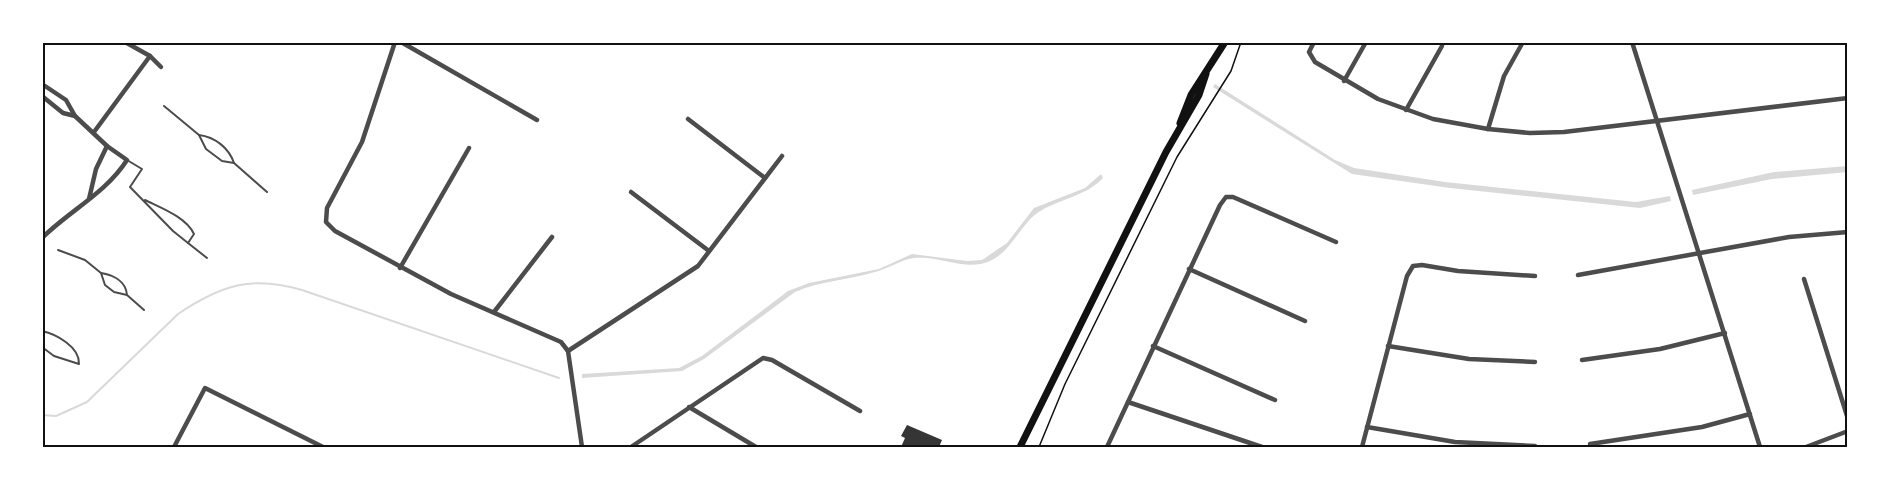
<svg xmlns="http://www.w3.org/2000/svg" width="1890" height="489" font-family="'Fira Sans',sans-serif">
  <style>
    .water { fill: #d9d9d9 }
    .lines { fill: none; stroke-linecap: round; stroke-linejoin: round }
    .stream { stroke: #d9d9d9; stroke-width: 2 }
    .building { fill: #353535 }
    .path { stroke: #111; stroke-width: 1.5 }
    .service { stroke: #4c4c4c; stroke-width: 2 }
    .minor { stroke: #4c4c4c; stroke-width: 4.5 }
    .secondary { stroke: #111; stroke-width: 7 }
    .neatline { fill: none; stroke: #111; stroke-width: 2 }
  </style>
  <rect width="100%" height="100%" fill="#fff"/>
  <!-- water -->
  <g class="water">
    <polygon points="1215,84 1335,160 1354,168 1445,182 1636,202 1670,196 1671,201 1640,208 1450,188 1352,174 1213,87"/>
    <polygon points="1848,166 1848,172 1772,179 1693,195 1692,190 1774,172"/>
    <path d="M1101,174L1103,178C1086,196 1063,198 1042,210C1021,221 1014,250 990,261C965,272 940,255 914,258C900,260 888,269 875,272C848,280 820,281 795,292L704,359L682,371L582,378V374L679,368L702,356L788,291L809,283L879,269L912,254L967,261L982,260L1007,243L1034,208L1085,188Z"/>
  </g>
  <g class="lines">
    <!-- stream -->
    <path class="stream" d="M42,415L56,416L87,402L178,314C221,285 252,275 302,290L559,378"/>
  </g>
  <!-- building -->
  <polygon class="building" points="907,425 942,440 939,447 901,447 905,438 901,436"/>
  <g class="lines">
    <!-- path -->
    <polyline class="path" points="1039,447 1065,384 1177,157 1231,71 1241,42"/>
    <!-- service -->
    <g class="service">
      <polyline points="164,106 199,135 206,149 222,161 234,163 267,192"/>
      <path d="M199,135C215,137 229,148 234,163"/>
      <path d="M127,160L142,169L130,187L173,231L188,243L194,234C186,217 161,208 145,200"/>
      <polyline points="188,243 207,258"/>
      <polyline points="58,250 85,260 101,273 105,285 114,292 127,295 144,310"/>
      <path d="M101,273C113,275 126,281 127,295"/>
      <path d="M42,331C56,334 80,347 79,364L54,356L42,347"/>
    </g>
    <!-- minor -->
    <g class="minor">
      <polyline points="125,42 150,56 161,67"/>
      <polyline points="395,42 362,142 327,208 326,222 335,231 451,294 561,342 568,351 582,447"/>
      <polyline points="401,42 537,120"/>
      <polyline points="1314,42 1309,52 1315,62 1378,99 1433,119 1488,129 1530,133 1564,132 1848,98"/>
      <polyline points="1632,42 1760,447"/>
      <polyline points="1344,81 1366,42"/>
      <polyline points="42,84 66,100 75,116 107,146"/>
      <polyline points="42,96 63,113 75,116"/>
      <polyline points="1406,110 1442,46"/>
      <polyline points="688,119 765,178"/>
      <polyline points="1488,129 1504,76 1523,42"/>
      <polyline points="94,132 150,56"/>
      <polyline points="631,192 709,251"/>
      <path d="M42,238C69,211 106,193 127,160L107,146L96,169L89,199"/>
      <polyline points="400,268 469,148"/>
      <polyline points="1189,269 1305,321"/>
      <polyline points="1578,275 1789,237 1848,232"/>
      <polyline points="1804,279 1848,419"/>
      <polyline points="494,312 552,237"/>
      <polyline points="1153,346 1275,400"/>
      <polyline points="1388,346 1469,359 1535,362"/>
      <polyline points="568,351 698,266 782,156"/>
      <polyline points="1582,360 1660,349 1725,333"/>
      <polyline points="1128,402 1262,447"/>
      <polyline points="689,407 756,447"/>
      <polyline points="1367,427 1455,442 1535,446"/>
      <polyline points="1590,444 1702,427 1750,414"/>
      <polyline points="174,447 205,388 323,447"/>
      <polyline points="631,447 763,358 772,360 860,411"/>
      <polyline points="1107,447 1220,205 1226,197 1233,197 1336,242"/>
      <polyline points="1362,447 1407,276 1413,266 1422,265 1458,271 1535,276"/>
      <polyline points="1806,447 1848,431"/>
    </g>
    <!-- secondary -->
    <g class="secondary">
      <polyline points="1180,123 1191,95 1225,42"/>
      <polyline points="1020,447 1166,152 1199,95 1206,74"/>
    </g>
  </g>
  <!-- border -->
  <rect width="1890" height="489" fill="none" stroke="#ffffff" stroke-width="87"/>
  <rect x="44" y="44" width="1802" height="402" class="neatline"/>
</svg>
